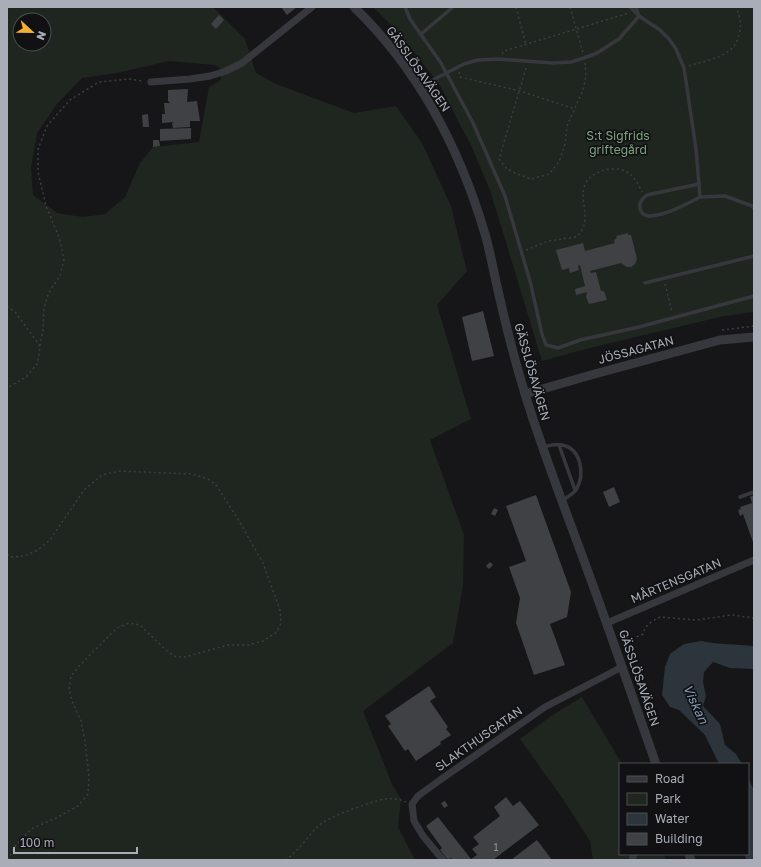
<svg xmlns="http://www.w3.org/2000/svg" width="761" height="867" font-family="'Golos Text',sans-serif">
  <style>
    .green { fill: #1e261f; fill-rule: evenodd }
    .water { fill: #2c353c }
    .building { fill: #404145 }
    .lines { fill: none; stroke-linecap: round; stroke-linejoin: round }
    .path { stroke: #3d3f44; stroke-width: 1.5; stroke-dasharray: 2 3; stroke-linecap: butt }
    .service { stroke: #37383d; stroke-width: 3.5 }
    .minor { stroke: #37383d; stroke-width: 7 }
    .tertiary { stroke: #37383d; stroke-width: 9 }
    .labels { text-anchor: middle; stroke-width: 3.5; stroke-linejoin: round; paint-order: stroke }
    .number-label { font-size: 10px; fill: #8e929b }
    .street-label { font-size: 12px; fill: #a8adb8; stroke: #111113 }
    .park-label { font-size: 12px; fill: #7fa381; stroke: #111113 }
    .water-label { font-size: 13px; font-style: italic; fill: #7f9bb3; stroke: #111113 }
  </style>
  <rect width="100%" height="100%" fill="#161618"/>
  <!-- green -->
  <g class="green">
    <path d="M7,7H213L245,39L256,73L276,84L354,113L396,106L422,143L451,206L467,271L437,305L471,419L430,440L464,535L463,586L453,643L363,711L392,784L401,799L398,827L415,860H7ZM20,20H44V44H20ZM169,61L214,65L220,68L221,80L209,87L199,142L153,147L140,163L125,197L105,214L83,217L57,213L33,195L31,168L37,133L57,104L82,78L117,73Z"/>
    <polygon points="373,7 754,7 754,312 724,316 590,348 542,361 491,193 471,145 458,121 441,87 400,34"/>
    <polygon points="582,697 622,764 620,764 620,854 664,854 666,860 593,860 590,841 563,799 520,739 551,716"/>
  </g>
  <!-- water -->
  <g class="water">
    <path d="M701,641C719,645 736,644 754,646V669L730,668L713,662L704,672L703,682L706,696L703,706L720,724L725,745L736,754L742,764H719L705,735L679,710L670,707L662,695L665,667L670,654L684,644Z"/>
    <polygon points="748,777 754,791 754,860 746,860 745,854 748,854"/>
  </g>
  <!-- building -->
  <g class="building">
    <polygon points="281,7 297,7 287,15"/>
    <polygon points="219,15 224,20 216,29 211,24"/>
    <polygon points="188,89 187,102 197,101 200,121 190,121 190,127 173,128 172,123 174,122 162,123 162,114 165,114 164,103 170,103 168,101 168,90"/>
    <polygon points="148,114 149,127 143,127 142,115"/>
    <polygon points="191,128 191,139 160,141 160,129"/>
    <polygon points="153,140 159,140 160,146 153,147"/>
    <polygon points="628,233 628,235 631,235 637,259 635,264 631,267 627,267 621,263 590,271 591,273 596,272 601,291 604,291 607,300 589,304 586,297 587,292 576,295 575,289 585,286 580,265 578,266 579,270 570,273 569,268 562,270 556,250 583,243 585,251 615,243 614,240 617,238 616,236"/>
    <polygon points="483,311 494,356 472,361 462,317"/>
    <polygon points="614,487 620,502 609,507 603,492"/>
    <polygon points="536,495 571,592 567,617 550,624 565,665 534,675 516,623 520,598 509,567 526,561 506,506"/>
    <polygon points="754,495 754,545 743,514 740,516 738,510 741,509 740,507 752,503 750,497"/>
    <polygon points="494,508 498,510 495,516 491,514"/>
    <polygon points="490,562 493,565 489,569 486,566"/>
    <polygon points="429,686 436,697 430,701 448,727 446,729 451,735 440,742 441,744 416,761 408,749 405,751 388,726 391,724 385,716"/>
    <polygon points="506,797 513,806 520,801 539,825 493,860 452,860 451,858 448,860 440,850 442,848 426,826 438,817 471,859 477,855 472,849 479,844 473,837 500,816 494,807"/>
    <polygon points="445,801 448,806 444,808 441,803"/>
    <polygon points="537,840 552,860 511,860 520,853"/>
  </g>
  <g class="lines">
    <!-- path -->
    <g class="path">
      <polyline points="516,7 526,45"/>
      <polyline points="570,7 583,53"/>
      <polyline points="502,54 504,51 629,13"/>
      <path d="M689,66C708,59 734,58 739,35C742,25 740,16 736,7"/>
      <polyline points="526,68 499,159 506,168 517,174 531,179 549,174 559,162 565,144 567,126 583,90 586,76 585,63"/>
      <polyline points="459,72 460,77 520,91 575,109"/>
      <path d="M526,250L548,241L576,237C600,217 564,186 601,171C607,169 615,168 622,170C633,173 637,182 642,192"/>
      <polyline points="665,284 672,312"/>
      <polyline points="7,306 16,313 40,346 38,363 26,377 7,388"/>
      <polyline points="722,330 754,326"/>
      <polyline points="40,346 43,330 44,308 49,292 60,276 64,259 59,237 46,206 38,172 38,149 47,126 70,100 99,82 129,79 143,81"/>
      <polyline points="7,554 11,557 24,556 38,550 50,540 84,490 102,475 119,471 192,474 208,479 217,486 239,521 263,563 280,610 281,623 277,632 263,641 248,645 228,645 185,657 176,657 167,651 140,625 129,623 117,628 80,665 71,676 69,690 72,701 81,721 85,741 89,777 88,794 78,806 56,818 31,829 16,845 8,860"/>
      <polyline points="623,643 643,634 645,628 651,622 660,617 696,620 732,615 754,618"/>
      <path d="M285,860C299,851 307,837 319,825C328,817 373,801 385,799C393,798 399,799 406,802"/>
    </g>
    <!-- service -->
    <g class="service">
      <polyline points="405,7 410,19 441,63 473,123 505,196 530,281 542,334 546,345 558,348 580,340 639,327 754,296"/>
      <polyline points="636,7 639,16 660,30 669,39 676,49 684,68 696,149 700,197 725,196 752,206 754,208"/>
      <polyline points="421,34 453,7"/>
      <polyline points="422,89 431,81 464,64 478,60 498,59 553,63 571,62 584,58 597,53 619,39 639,16 630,7"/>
      <path d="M699,184L647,195C642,199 639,202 640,208C643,229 690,202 700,197"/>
      <polyline points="645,283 754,256"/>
      <polyline points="559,445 575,490"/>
      <path d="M543,447C549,446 556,443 562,445C582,449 585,475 576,490C573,494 567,497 563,500"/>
      <polyline points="740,497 754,492"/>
    </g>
    <!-- minor -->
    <g class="minor">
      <polyline points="151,82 190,79 210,76 226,71 242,63 312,7"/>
      <polyline points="607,623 754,560"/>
      <polyline points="443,860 423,836 414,821 412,804 418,796 440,780 545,707 622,667"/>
      <polyline points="632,860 634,854"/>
    </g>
    <!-- tertiary -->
    <g class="tertiary">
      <path d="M354,7C418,69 460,149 485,234C490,251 493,269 497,286C505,322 514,358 525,394C543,453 566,511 587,569C611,634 633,699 656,764"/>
      <polyline points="525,394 591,375 720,340 754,337"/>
      <polyline points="689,854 691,860"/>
    </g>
  </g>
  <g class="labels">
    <!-- number labels -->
    <g class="number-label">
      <text x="496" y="851">1</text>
    </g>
    <!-- street labels -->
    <g class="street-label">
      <text transform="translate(418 69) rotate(55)" y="4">GÄSSLÖSAVÄGEN</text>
      <text transform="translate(636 350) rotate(-15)" y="4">JÖSSAGATAN</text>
      <text transform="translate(532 372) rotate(74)" y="4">GÄSSLÖSAVÄGEN</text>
      <text transform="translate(676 581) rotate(-23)" y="4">MÅRTENSGATAN</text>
      <text transform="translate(639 678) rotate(71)" y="4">GÄSSLÖSAVÄGEN</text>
      <text transform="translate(479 739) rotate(-35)" y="4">SLAKTHUSGATAN</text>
    </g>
    <!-- park labels -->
    <g class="park-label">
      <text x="618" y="140">S:t Sigfrids<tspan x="618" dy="14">griftegård</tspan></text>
    </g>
    <!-- water labels -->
    <g class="water-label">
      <text transform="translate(696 704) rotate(65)" y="5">Viskan</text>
    </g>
  </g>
  <!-- border -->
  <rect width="761" height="867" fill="none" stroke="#a8adb8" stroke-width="16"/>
  <!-- legend -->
  <rect x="619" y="763" width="130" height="92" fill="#111113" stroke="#4d4f55"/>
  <rect x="627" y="776" width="20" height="6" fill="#37383d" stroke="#4d4f55"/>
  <text x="655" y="783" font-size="12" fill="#a8adb8">Road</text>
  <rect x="627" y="793" width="20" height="12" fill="#1e261f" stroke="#4d4f55"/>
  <text x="655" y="803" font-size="12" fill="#a8adb8">Park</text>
  <rect x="627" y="813" width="20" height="12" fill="#2c353c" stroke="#4d4f55"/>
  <text x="655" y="823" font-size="12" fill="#a8adb8">Water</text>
  <rect x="627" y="833" width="20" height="12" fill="#404145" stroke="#4d4f55"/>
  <text x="655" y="843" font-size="12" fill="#a8adb8">Building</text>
  <!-- north arrow -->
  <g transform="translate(32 32) rotate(112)"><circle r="19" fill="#111113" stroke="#4d4f55"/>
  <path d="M0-3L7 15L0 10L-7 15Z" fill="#f2b134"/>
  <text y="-6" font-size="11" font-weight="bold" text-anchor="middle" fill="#a8adb8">N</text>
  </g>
  <!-- scale -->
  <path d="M14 847v6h123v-6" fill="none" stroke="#a8adb8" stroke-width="2"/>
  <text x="20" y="847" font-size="12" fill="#a8adb8" stroke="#111113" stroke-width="3" paint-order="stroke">100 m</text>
</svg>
